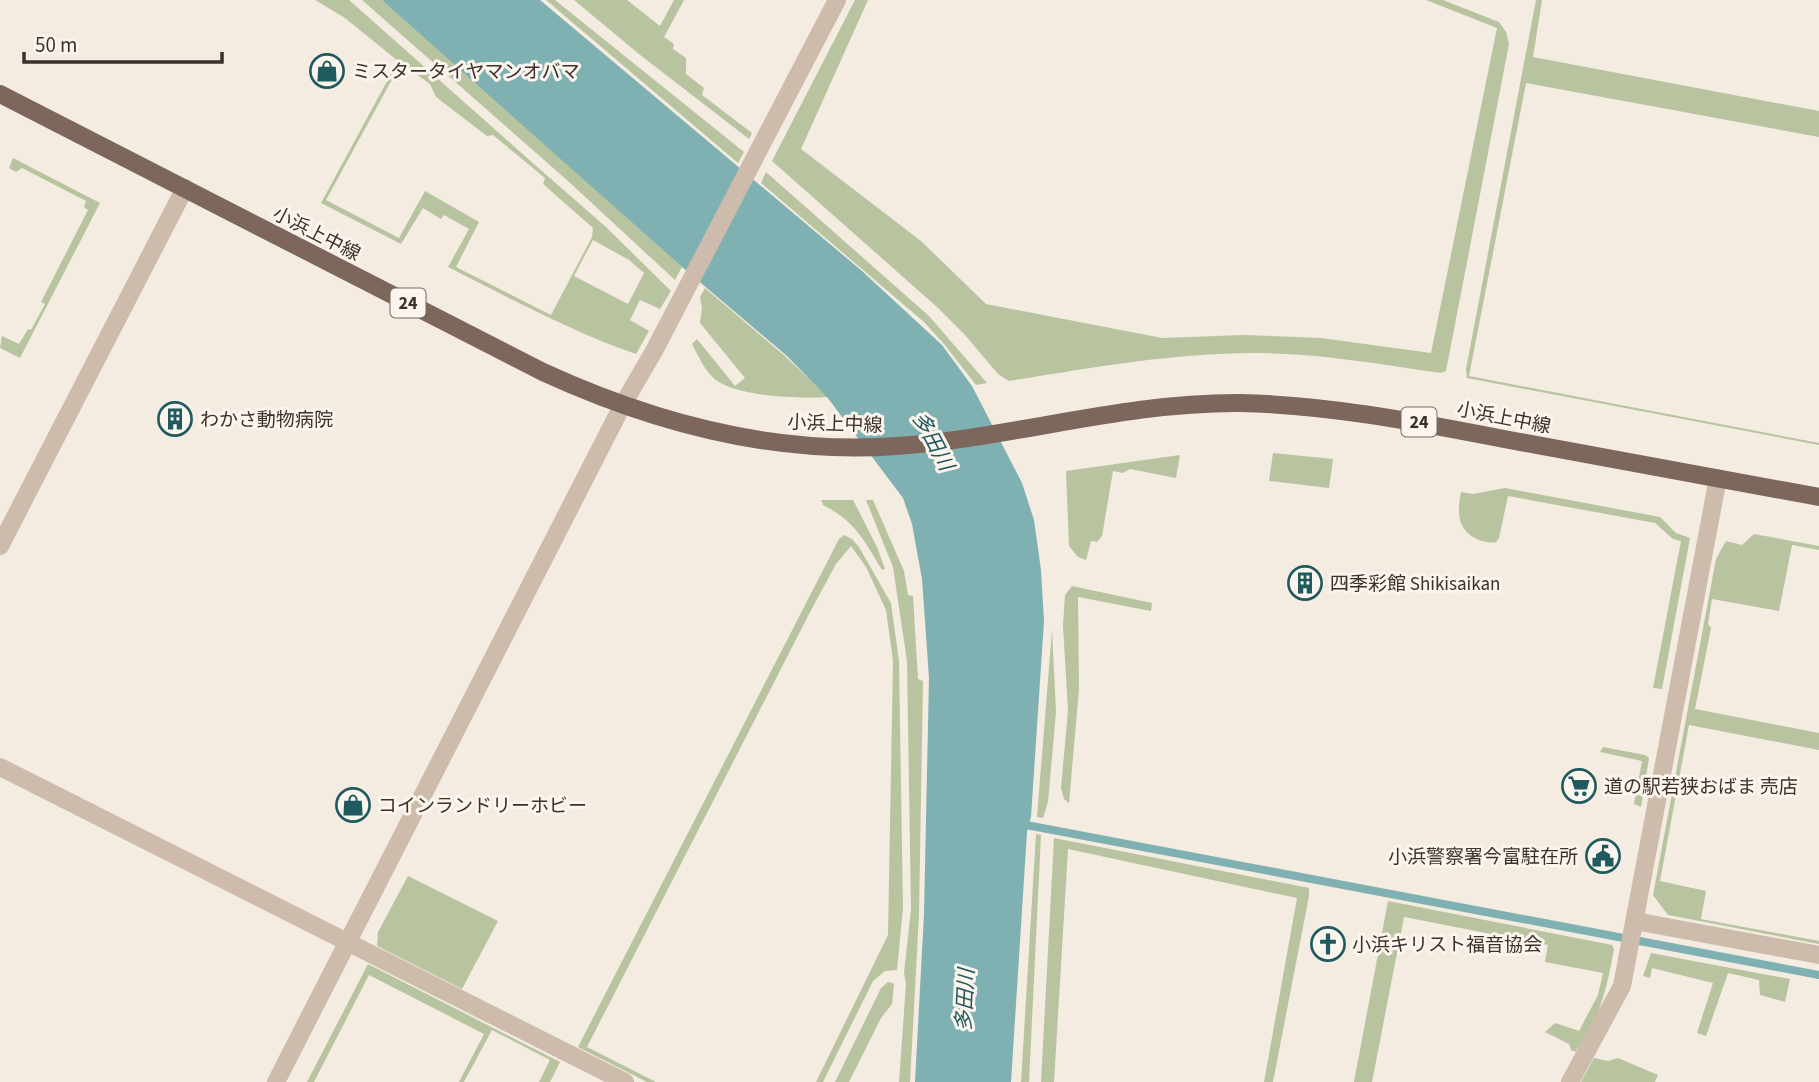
<svg xmlns="http://www.w3.org/2000/svg" width="1819" height="1082" font-family="'Source Sans 3','Noto Sans JP',sans-serif">
  <style>
    .green { fill: #b8c4a0; fill-rule: evenodd }
    .water { fill: #7fb0b2 }
    .lines { fill: none; stroke-linecap: round; stroke-linejoin: round }
    .stream { stroke: #7fb0b2; stroke-width: 8 }
    .minor { stroke: #cdbbac; stroke-width: 18 }
    .primary { stroke: #7d675c; stroke-width: 18 }
    .labels { text-anchor: middle; stroke-width: 6; stroke-linejoin: round; paint-order: stroke }
    .shield { fill: #fbf5ee; stroke: #756b66; stroke-width: 2 }
    .shield-label { font-size: 18px; font-weight: bold; fill: #3b302b }
    .poi-label { font-size: 19px; fill: #3b302b; stroke: #fbf5ee; text-anchor: start }
    .street-label { font-size: 19px; fill: #3b302b; stroke: #fbf5ee }
    .water-label { font-size: 21px; font-style: italic; fill: #1f5a5e; stroke: #fbf5ee }
  </style>
  <rect width="100%" height="100%" fill="#f4ebe1"/>
  <!-- green -->
  <g class="green">
    <path d="M315,0H349L535,165L606,227L671,291L660,309L640,300L630,320L649,331L636,354C570,331 510,298 448,267L469,229L444,215L441,219L423,208L401,244L321,203L398,61L345,18ZM401,63L430,84L436,97L487,136L493,135L545,178L543,184L593,228L592,237L551,315L456,267L479,222L425,191L399,238L326,200ZM593,240L629,260L644,273L628,304L574,276Z"/>
    <polygon points="362,0 382,0 406,20 682,267 675,280 568,181"/>
    <polygon points="546,0 555,0 744,152 738,163"/>
    <polygon points="574,0 627,0 660,26 674,0 684,0 664,37 674,44 673,49 686,58 686,74 704,88 702,95 752,133 749,139 639,54"/>
    <path d="M855,0H868L801,149L921,241L986,304L1162,338L1243,335L1321,338L1431,353L1497,28L1426,0H1443L1499,22L1506,32L1509,44L1446,371L1441,373C1379,364 1317,353 1254,353C1172,353 1090,368 1009,381L998,374L965,335L937,307L772,161Z"/>
    <polygon points="1536,0 1542,0 1533,57 1819,111 1819,137 1526,83 1469,376 1819,443 1819,445 1467,378 1466,369"/>
    <polygon points="13,158 100,203 20,358 0,348 2,336 19,344 28,329 31,330 45,304 41,302 88,210 84,207 86,201 22,168 16,172 9,168"/>
    <polygon points="766,172 929,316 987,383 976,385 944,344 924,322 761,183"/>
    <path d="M705,288L786,357L828,397C800,399 739,397 716,380C705,372 698,355 692,344L697,339L735,386L745,378L700,323L702,308L700,297Z"/>
    <polygon points="1273,453 1333,459 1329,488 1269,481"/>
    <polygon points="1180,455 1176,478 1130,469 1123,473 1113,471 1102,536 1097,542 1091,541 1086,560 1078,557 1069,546 1066,471"/>
    <path d="M1505,488L1660,517L1676,533L1690,538L1662,689L1653,688L1681,541L1673,539L1655,523L1508,496L1499,538L1496,542C1489,543 1485,542 1479,540C1457,531 1457,513 1461,492L1473,494Z"/>
    <path d="M821,500H853L877,547L885,569L882,570C864,540 855,521 823,505Z"/>
    <polygon points="866,500 873,500 904,571 908,595 913,596 918,679 923,681 919,915 910,1082 899,1082 906,984 904,973 911,909 907,661 893,567"/>
    <polygon points="1754,534 1819,546 1819,550 1792,545 1779,611 1712,599 1708,624 1711,628 1695,709 1819,733 1819,750 1689,725 1660,881 1706,891 1701,919 1819,941 1819,944 1668,915 1653,895 1716,559 1726,541 1742,545"/>
    <polygon points="844,535 852,539 859,547 891,603 899,661 903,908 897,970 885,971 873,981 823,1082 816,1082 888,935 893,661 886,610 866,567 851,546 836,564 808,616 587,1047 656,1082 647,1082 578,1047 839,539"/>
    <polygon points="1072,586 1152,603 1151,611 1078,597 1079,689 1069,803 1064,799 1061,788 1068,711 1063,626 1065,595"/>
    <polygon points="1052,630 1056,712 1048,802 1043,818 1037,817"/>
    <polygon points="1603,747 1645,755 1649,758 1641,807 1634,804 1642,761 1600,752"/>
    <polygon points="1036,834 1041,835 1029,1082 1021,1082"/>
    <polygon points="1054,838 1309,888 1309,896 1273,1082 1264,1082 1297,898 1068,849 1054,1082 1041,1082"/>
    <polygon points="408,876 498,921 462,989 377,946 378,932"/>
    <path d="M1388,901L1612,945L1614,949C1607,988 1600,1020 1575,1052L1571,1050L1569,1044L1545,1032L1555,1023L1579,1031L1598,995L1603,973L1545,962L1548,945L1404,917L1372,1082H1354Z"/>
    <polygon points="1651,953 1790,979 1785,1002 1760,995 1759,980 1728,973 1706,1036 1697,1033 1713,983 1652,968 1650,978 1643,976"/>
    <polygon points="368,964 560,1062 550,1082 539,1082 550,1060 492,1030 464,1082 459,1082 484,1034 369,975 314,1082 307,1082"/>
    <polygon points="888,982 893,983 894,985 892,1004 881,1018 849,1082 835,1082 881,988"/>
    <polygon points="1594,1058 1608,1061 1618,1058 1658,1075 1655,1082 1581,1082"/>
  </g>
  <!-- water -->
  <polygon class="water" points="382,0 540,0 862,271 942,345 972,386 1022,483 1034,520 1041,570 1044,621 1031,817 1027,832 1011,1082 915,1082 924,914 929,678 922,579 912,524 903,498 827,397 787,356 682,267"/>
  <g class="lines">
    <!-- stream -->
    <polyline class="stream" points="1021,824 1819,975"/>
    <!-- minor -->
    <g class="minor">
      <polyline points="0,546 185,188"/>
      <polyline points="0,767 625,1082"/>
      <polyline points="1635,921 1819,955"/>
      <polyline points="276,1082 622,406 654,351 837,0"/>
      <polyline points="1570,1082 1622,986 1718,478"/>
    </g>
    <!-- primary -->
    <path class="primary" d="M0,94L543,372C654,423 774,455 897,446C1012,438 1124,402 1240,403C1330,405 1416,422 1504,439C1609,458 1714,477 1819,497"/>
  </g>
  <!-- icons -->
  <defs>
    <g id="shop-ring" transform="scale(1.75)"><circle r="9.5" fill="#fbf5ee" stroke="#1f5a5e" stroke-width="1.5"/><path d="M-5-2.5h2.3a2.7 3.5 0 0 1 5.4 0H5L5.5 6h-11ZM-1.5-2.5h3a1.5 2.3 0 0 0-3 0Z" fill="#1f5a5e"/></g>
    <g id="building-ring" transform="scale(1.75)"><circle r="9.5" fill="#fbf5ee" stroke="#1f5a5e" stroke-width="1.5"/><path d="M-4-6H4V6H1V3H-1V6H-4ZM-2.5-4.3h1.7v1.8h-1.7ZM.8-4.3h1.7v1.8H.8ZM-2.5-1h1.7V.8h-1.7ZM.8-1h1.7V.8H.8Z" fill="#1f5a5e"/></g>
    <g id="supermarket-ring" transform="scale(1.75)"><circle r="9.5" fill="#fbf5ee" stroke="#1f5a5e" stroke-width="1.5"/><path d="M-6-5.5h2.5l.6 2H6L4.5 2H-2.5L-4.4-4H-6ZM-1.5 3.2a1.3 1.3 0 1 0 .1 0ZM3 3.2a1.3 1.3 0 1 0 .1 0Z" fill="#1f5a5e"/></g>
    <g id="civic-ring" transform="scale(1.75)"><circle r="9.5" fill="#fbf5ee" stroke="#1f5a5e" stroke-width="1.5"/><path d="M-.6-6.5H3V-4.5H.6V-3L4-1V1h2V6H-6V1h2V-1L-.6-3ZM-1.2 2.5V6h2.4V2.5Z" fill="#1f5a5e"/></g>
    <g id="church-ring" transform="scale(1.75)"><circle r="9.5" fill="#fbf5ee" stroke="#1f5a5e" stroke-width="1.5"/><path d="M-1.2-6h2.4v3.5h3.3v2.4h-3.3V6h-2.4V-.1h-3.3v-2.4h3.3Z" fill="#1f5a5e"/></g>
  </defs>
  <g fill-rule="evenodd">
    <use href="#shop-ring" x="327" y="71"/>
    <use href="#building-ring" x="175" y="419"/>
    <use href="#building-ring" x="1305" y="583"/>
    <use href="#supermarket-ring" x="1579" y="786"/>
    <use href="#shop-ring" x="353" y="805"/>
    <use href="#civic-ring" x="1603" y="856"/>
    <use href="#church-ring" x="1328" y="944"/>
  </g>
  <g class="labels">
    <!-- shield labels -->
    <g class="shield">
      <rect x="390.5" y="288.5" width="35" height="29" rx="5"/>
      <rect x="1401.5" y="407.5" width="35" height="29" rx="5"/>
    </g>
    <g class="shield-label">
      <text x="408" y="309">24</text>
      <text x="1419" y="428">24</text>
    </g>
    <!-- poi labels -->
    <g class="poi-label">
      <text x="352" y="78">ミスタータイヤマンオバマ</text>
      <text x="200" y="426">わかさ動物病院</text>
      <text x="1330" y="590">四季彩館 Shikisaikan</text>
      <text x="1604" y="793">道の駅若狭おばま 売店</text>
      <text x="378" y="812">コインランドリーホビー</text>
      <text x="1578" y="863" text-anchor="end">小浜警察署今富駐在所</text>
      <text x="1352" y="951">小浜キリスト福音協会</text>
    </g>
    <!-- street labels -->
    <g class="street-label">
      <text transform="translate(317 233) rotate(27)" y="7">小浜上中線</text>
      <text transform="translate(1504 417) rotate(11)" y="7">小浜上中線</text>
      <text transform="translate(835 423) rotate(2)" y="7">小浜上中線</text>
    </g>
    <!-- water labels -->
    <g class="water-label">
      <text transform="translate(933 441) rotate(62)" y="7">多田川</text>
      <text transform="translate(965 1000) rotate(-87)" y="7">多田川</text>
    </g>
  </g>
  <!-- scale -->
  <path d="M24 52v10h198v-10" fill="none" stroke="#3b302b" stroke-width="3.5"/>
  <text x="35" y="52" font-size="21" fill="#3b302b" stroke="#fbf5ee" stroke-width="5" paint-order="stroke">50 m</text>
</svg>
